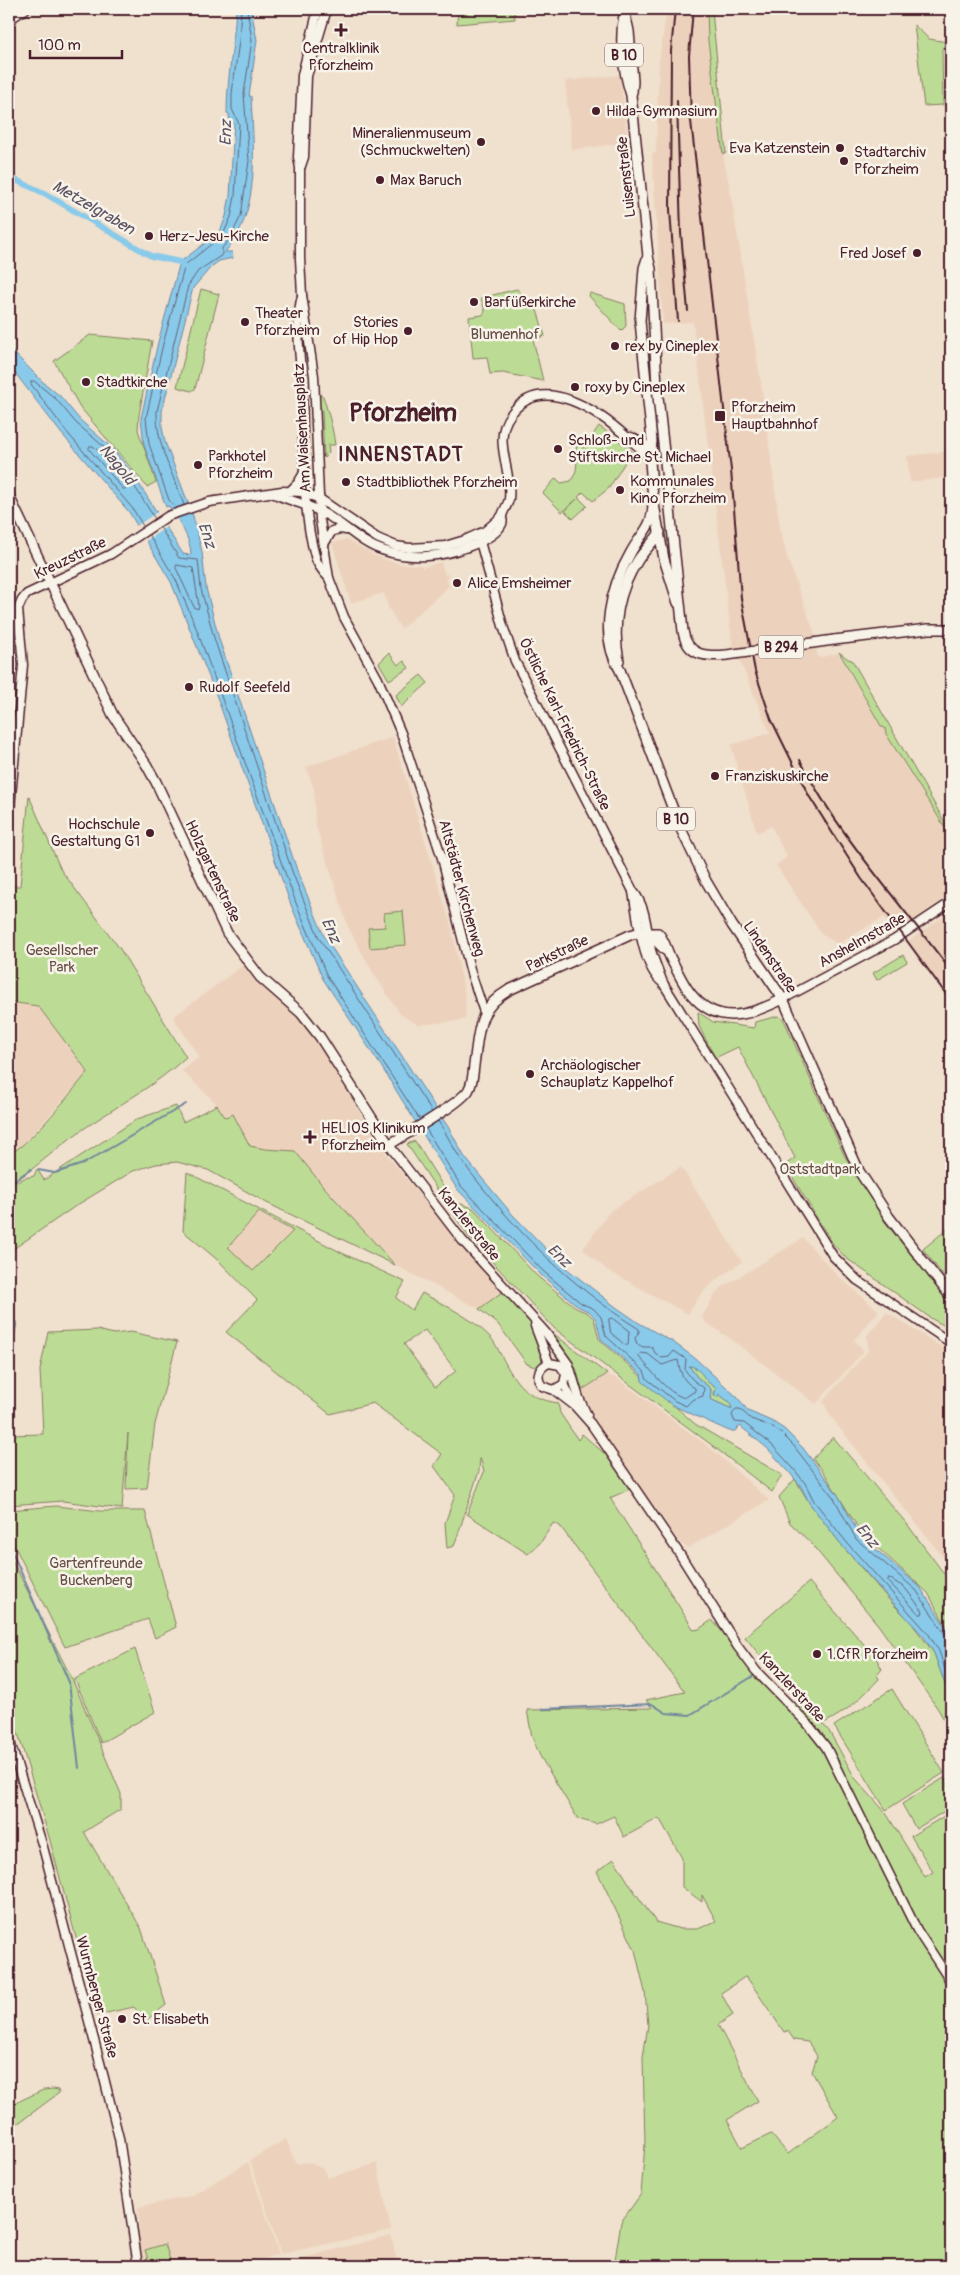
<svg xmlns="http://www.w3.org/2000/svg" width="960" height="2275" font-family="Pangolin,sans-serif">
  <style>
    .built { fill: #ecd2bc }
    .green { fill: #bcdc95; stroke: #837e60; fill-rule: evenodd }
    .water { fill: #89caea; stroke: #70869e; fill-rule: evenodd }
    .pier { fill: #f0e0ce }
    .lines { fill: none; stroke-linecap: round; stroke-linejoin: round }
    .shore { stroke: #636377; stroke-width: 1 }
    .stream { stroke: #70869e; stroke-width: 2 }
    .canal { stroke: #89caea; stroke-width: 6 }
    .secondary-casing { stroke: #4a1f2b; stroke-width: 11 }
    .primary-casing { stroke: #4a1f2b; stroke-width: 12 }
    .secondary { stroke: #f7f3e8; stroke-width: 8 }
    .primary { stroke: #f7f3e8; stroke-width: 9 }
    .rail { stroke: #4a1f2b; stroke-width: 2 }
    .primary-bridge-casing { stroke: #4a1f2b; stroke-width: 12; stroke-linecap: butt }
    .primary-bridge { stroke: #f7f3e8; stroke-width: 9 }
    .poi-dot { fill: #4a1f2b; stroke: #f7f3e8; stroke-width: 2 }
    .labels { text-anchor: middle; stroke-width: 5; stroke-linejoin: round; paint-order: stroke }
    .shield { fill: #f7f3e8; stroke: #7e5f64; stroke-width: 1 }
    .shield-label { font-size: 14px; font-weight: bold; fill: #4a1f2b }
    .poi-label { font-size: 15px; fill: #4a1f2b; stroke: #f7f3e8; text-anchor: start }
    .street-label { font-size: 15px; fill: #4a1f2b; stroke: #f7f3e8 }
    .park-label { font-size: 15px; fill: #664e46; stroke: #f7f3e8 }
    .water-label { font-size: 16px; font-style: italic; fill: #5d5264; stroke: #f7f3e8 }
    .district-label { font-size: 20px; font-weight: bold; letter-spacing: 1px; fill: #4a1f2b; stroke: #f7f3e8 }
    .town-label { font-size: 25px; font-weight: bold; fill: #4a1f2b; stroke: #f7f3e8 }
  </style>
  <rect width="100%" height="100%" fill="#f0e0ce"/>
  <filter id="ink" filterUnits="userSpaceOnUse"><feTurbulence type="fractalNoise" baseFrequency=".02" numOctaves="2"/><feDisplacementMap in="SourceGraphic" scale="10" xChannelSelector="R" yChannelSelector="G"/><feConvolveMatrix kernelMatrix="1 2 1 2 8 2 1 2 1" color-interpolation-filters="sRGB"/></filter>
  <g filter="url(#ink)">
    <!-- built -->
    <g class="built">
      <polygon points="667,9 707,9 708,41 723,154 730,189 761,383 780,529 787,557 814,632 818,658 838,653 881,726 885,728 886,734 951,837 944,843 943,888 947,897 897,931 884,917 838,944 822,935 776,865 787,857 771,826 757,833 731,745 770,733 732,642 693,322 663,324 652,154 656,152 659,62"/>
      <polygon points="620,75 628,142 572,150 565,81"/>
      <polygon points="951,451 951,477 910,482 907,456"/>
      <polygon points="347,539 375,556 400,564 421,565 422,568 441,562 445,575 448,574 449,577 446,578 449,586 401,629 388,607 384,593 351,603 332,543"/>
      <polygon points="393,737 451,925 465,995 466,1017 464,1020 418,1025 400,1014 372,971 348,927 315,823 314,789 306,767"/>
      <polygon points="951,911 951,1003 907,942"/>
      <polygon points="246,963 297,1015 319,1045 383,1150 459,1243 503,1291 479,1309 395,1265 323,1186 295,1151 265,1149 249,1146 232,1112 225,1116 218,1105 182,1071 199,1057 173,1017"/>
      <polygon points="9,1002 38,1006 88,1072 40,1126 17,1150 9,1155"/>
      <polygon points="681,1167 742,1262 716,1280 702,1293 688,1314 607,1270 583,1249 610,1211"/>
      <polygon points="259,1212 294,1231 253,1271 228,1248"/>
      <polygon points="803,1238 839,1277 879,1311 854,1340 864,1351 816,1404 728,1337 705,1322 702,1317 714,1296 721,1288"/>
      <polygon points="886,1312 951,1353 951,1567 845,1435 829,1414 823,1401 868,1351 867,1336"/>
      <polygon points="607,1374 618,1379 713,1450 769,1500 688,1548 680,1543 598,1427 578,1392"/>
      <polygon points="286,2139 296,2164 309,2162 323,2169 328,2178 377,2163 391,2230 281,2254 250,2160"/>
      <polygon points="248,2162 279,2254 239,2266 144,2266 140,2252 138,2207 191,2196"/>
      <polygon points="391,2235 398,2266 272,2266"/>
    </g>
    <!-- green -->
    <g class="green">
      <polygon points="458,9 514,9 515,19 457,24"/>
      <polygon points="707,9 712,11 726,153 723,154 708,41"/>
      <polygon points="914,25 929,39 947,42 942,49 943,105 924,106"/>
      <polygon points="201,289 219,294 195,389 191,391 177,387"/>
      <polygon points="517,289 537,310 545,336 533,339 543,381 503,373 490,374 487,357 473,358 469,317 483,315 485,311 481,298"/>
      <polygon points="590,293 625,304 626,326 621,331 589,296"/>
      <polygon points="90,335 152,341 139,415 138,430 156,482 147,487 80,407 54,361"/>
      <path d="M318,395L323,396C328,412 333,428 335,445H328L329,453L324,458L322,409H318Z"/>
      <path d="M599,426L632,451L609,488L593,501L583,492L578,497L587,506L573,519L565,511L577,499L562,512L543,493L556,478L561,483L571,481C581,466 574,460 577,444L584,448Z"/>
      <polygon points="839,652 848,659 852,660 951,833 951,837 886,734 885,728 881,726"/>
      <polygon points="389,653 398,665 404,661 409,668 389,680 379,663"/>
      <polygon points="421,675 428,683 401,707 396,695"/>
      <path d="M29,796L61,870L120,949L186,1057C155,1086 115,1107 79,1132C55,1149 34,1170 9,1185V1155C36,1138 67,1097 88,1072L38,1006L9,1002V886H20Z"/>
      <polygon points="403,911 406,945 370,948 368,928 385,927 384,913"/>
      <polygon points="903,955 907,962 877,980 873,973"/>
      <polygon points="698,1012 713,1022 754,1028 755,1022 779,1016 784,1020 844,1155 885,1222 951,1305 951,1329 932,1319 846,1258 833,1244 785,1165 795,1158 738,1047 715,1058 699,1026"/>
      <polygon points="217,1105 225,1117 233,1114 250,1146 265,1149 295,1151 323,1186 395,1265 267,1203 208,1170 177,1162 156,1164 133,1171 77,1205 9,1252 9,1187 24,1178 34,1176 37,1169 44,1180 137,1119 176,1106 183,1122"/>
      <polygon points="415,1141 452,1201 473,1208 537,1276 578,1309 588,1313 594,1319 599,1339 695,1424 782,1475 772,1492 709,1443 555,1329 468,1236 407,1144"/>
      <path d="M187,1172L342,1253L405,1282L396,1298L412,1310L422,1293C446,1306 471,1317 490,1337C495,1342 498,1350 502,1357C516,1384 526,1398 558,1403L560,1413L578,1440L582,1434L605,1454L630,1489L610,1498L694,1630L699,1629L712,1620L733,1644L761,1682L789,1709L801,1700L829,1731L855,1778L886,1813L925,1877L933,1872L911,1836L951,1812V2266H614L621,2222L641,2194L645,2144L643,2057L648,2025L645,1992L635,1950L597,1871L614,1859L632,1888L656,1922L680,1929H698L716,1921L702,1895V1902L682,1887V1858L659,1818L624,1837L614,1816L596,1824L578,1819L540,1756L532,1737L527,1710L652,1708L646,1700L685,1692L560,1526L553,1523L541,1542L528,1554L467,1514L484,1472L480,1457L479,1471L454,1546L447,1548L445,1523L455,1495L434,1466L442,1454L373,1403L330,1414L226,1332L257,1300L220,1262L183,1231ZM259,1212L293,1231L253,1271L228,1247ZM425,1330L456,1371L435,1387L404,1344ZM746,1976L784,2032L788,2031L794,2040L808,2042L817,2056L812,2072L838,2117L788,2154L771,2134L742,2148L727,2120L758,2101L718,2025L733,2015L721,1993Z"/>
      <polygon points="951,1226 951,1286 923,1249"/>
      <path d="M505,1290C521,1311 546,1335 541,1364L535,1367L527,1364L498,1324L479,1309Z"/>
      <polygon points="97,1330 114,1334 131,1332 177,1342 155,1424 147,1488 126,1489 128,1433 122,1509 63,1501 9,1505 9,1435 43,1434 40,1370 48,1332"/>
      <polygon points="554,1334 607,1374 582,1390 576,1368"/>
      <polygon points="689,1366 693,1366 704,1374 709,1383 716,1388 714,1394 719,1394 730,1403 732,1409 710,1399 711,1389 697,1377"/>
      <polygon points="833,1437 907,1524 951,1583 951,1635 928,1593 862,1534 823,1471 813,1459"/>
      <polygon points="795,1479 810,1504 844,1548 891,1602 910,1621 934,1653 951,1701 951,1732 938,1709 879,1626 809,1541 790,1523 779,1497"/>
      <polygon points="56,1506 100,1511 145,1511 176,1627 155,1638 148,1619 65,1647 9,1535 9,1510"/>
      <polygon points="9,1554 73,1681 121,1794 121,1809 84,1832 141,1928 166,2005 145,2021 134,2007 97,2015 93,1985 83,1964 49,1837 9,1703"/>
      <path d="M809,1582L876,1658L882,1669L877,1675L879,1679C862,1697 847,1712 824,1723L801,1698L803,1696L781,1671L776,1675L745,1637Z"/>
      <polygon points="135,1649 155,1712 101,1743 75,1679"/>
      <polygon points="892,1689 944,1773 886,1810 834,1726"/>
      <polygon points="944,1778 951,1790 951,1807 916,1829 902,1804"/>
      <polygon points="53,2089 58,2090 59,2093 9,2130 9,2106 43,2090"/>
      <polygon points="165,2244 172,2266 150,2266 145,2250"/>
    </g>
    <!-- water -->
    <path class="water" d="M236,9H251L257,40L249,96H251C253,146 262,211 225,252H232L233,258L219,261L211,267L193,288L162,411V427L165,442L193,516L202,552L206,588L219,639L298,873L324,936L450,1130L464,1156L481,1177L512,1214L562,1265L616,1307L639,1323L673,1342L696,1359L738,1398L748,1411L773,1422L784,1429L803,1448L838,1495L860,1536L920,1587L951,1635V1701L934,1653L924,1637L844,1548L810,1504L800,1485L789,1472L767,1448L740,1426L735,1431H729L672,1405L642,1381L641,1374L601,1339L596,1319L590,1312L579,1307L541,1275L457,1189L381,1066L323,979L291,905L217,697L171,582L129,512L61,433L9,365V348L43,382L60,396L80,420L112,448L131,471L183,554L191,555C191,538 178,520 169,506L166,507L144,445L141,418L158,342L180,262L220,232L226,216L230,196L234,123L230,122L229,114L227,113C227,78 234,44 236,9ZM689,1366C698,1366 702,1375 707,1381C709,1384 713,1385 716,1388L714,1396L718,1397L719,1394L730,1403L732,1409L710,1399L711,1389L697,1377Z"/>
    <!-- pier -->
    <polygon class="pier" points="159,511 168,526 144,542 135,527"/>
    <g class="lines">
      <!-- shore -->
      <g class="shore">
        <path d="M90,446H93C106,458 118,471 127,486L126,489H123L89,449Z"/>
        <path d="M184,505C173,474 156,445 157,411L188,286L198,271L222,255V248L229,240L241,216L249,161L244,94L252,40L247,9"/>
        <polyline points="176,508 169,500 149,444 146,418 163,344 185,265 223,235 231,217 235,196 239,124 232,109 232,93 239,41 241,9"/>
        <polyline points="143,526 133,509 65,430 31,384 31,381 34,381 56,399 76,423 109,451 127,474 155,519"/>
        <polyline points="160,527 179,558 198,560 201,589 215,641 293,874 319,938 432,1112"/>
        <polyline points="149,535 176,580 197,630 296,903 327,976 420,1120"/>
        <polygon points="177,565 193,568 199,606 198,609 194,607 176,568"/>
        <path d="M426,1129L461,1186L544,1272L581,1303L594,1309L601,1317L606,1336L644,1371L647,1379L675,1401L686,1406L692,1400L703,1396L704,1388L693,1380L685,1370L686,1359L674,1351L669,1357L662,1358L655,1353L652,1347H643L637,1344L635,1338L639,1332V1329C570,1286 510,1226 462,1161C453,1148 447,1134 438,1121"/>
        <polygon points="609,1319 612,1318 629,1331 628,1345 625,1345 611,1333"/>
        <path d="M641,1353L648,1354L662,1365L678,1360C680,1372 683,1382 695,1388V1391L684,1398C664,1391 653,1371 639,1357Z"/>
        <polygon points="889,1578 905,1588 923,1611 922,1614 919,1614 888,1581"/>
        <polyline points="951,1636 945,1634 916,1590 856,1539 834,1498 793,1445 781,1433 770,1426 751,1419 740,1409 736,1409 732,1415 735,1422 744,1423 771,1444 793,1468 805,1483 814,1501 848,1544 928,1633 939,1651 951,1688"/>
      </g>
      <!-- stream -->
      <g class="stream">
        <polyline points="38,1170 55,1173 83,1164 186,1104"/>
        <polyline points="9,1184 31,1169"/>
        <polyline points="9,1189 12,1222"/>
        <path d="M9,1409C12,1381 9,1350 17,1322"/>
        <polyline points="9,1545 69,1682 79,1768"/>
        <polyline points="542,1709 652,1704 666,1713 690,1715 755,1675"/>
      </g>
      <!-- canal -->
      <polyline class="canal" points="9,177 44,193 151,256 180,262 186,268"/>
      <!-- secondary casing -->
      <g class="secondary-casing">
        <g id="secondary">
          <polyline points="318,9 302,75 298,157 300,168 300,259 302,295 314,376 320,520 329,578 344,617 378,679 401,733 442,858 471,973 484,1012"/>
          <polyline points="301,166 304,157 307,76 327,9"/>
          <path d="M302,296C294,325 301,358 302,388C304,439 301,507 315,556C317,565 322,571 329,578"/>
          <polyline points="631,437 651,448"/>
          <polyline points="291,490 298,483 305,471"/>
          <path d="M272,493C289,501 308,504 325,514C344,524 360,543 382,550C396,555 412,557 427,556C446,555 493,543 502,524C504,518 501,522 502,516C503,511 508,505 509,499C513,470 491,440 511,414C543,371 601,413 629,439C637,446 646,451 650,461"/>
          <path d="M478,534L503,626L515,661L633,891C647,908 646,929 651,950C654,961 659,972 663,983L833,1256L857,1280L951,1343"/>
          <polyline points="324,544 332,531 340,529 346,530"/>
          <polyline points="9,818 23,665 18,609 22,600 27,594 111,554 168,516 209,502 282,491 301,492 320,499 377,538 396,546 409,548 445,546 465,540 485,531 502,516"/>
          <path d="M633,892C638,918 642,967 663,983"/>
          <polyline points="783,999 894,940 951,902"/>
          <polyline points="389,1145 462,1240 546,1333 569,1365 579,1398 587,1415"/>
          <polyline points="535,1326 549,1363"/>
          <polyline points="564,1384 574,1404"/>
          <path d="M554,1390L564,1384L566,1374L560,1365L549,1363C539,1367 535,1377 542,1386L554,1390L575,1406L591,1424L679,1553L738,1647L756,1671L807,1723L826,1747L917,1930L951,1982"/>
          <polyline points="9,1739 43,1847 103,2074 119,2138 138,2266"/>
        </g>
      </g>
      <!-- primary casing -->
      <g class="primary-casing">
        <g id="primary">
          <polyline points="624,9 629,31 633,82 632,92"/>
          <path d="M624,15C619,40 623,70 631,95L648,256L651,269L657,387L683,631C687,656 706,657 727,655"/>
          <polyline points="9,19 25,9"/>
          <polyline points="648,256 644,268 640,321 652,441 650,461 653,499 664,559 678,603"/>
          <path d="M9,496L113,715L146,764L156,782L227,933L260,977L301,1013L320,1037L389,1145C407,1133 457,1106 468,1091C473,1083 473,1074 474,1065C479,1032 476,1009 509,990L630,935L637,933H658C665,940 667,952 672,961C678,972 683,984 691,994C718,1027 751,1015 783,999"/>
          <path d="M653,499C654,528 642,531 630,554C611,587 598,636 620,670L679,825L706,881L732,925L783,999L859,1171L889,1217L951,1297"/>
          <polyline points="834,640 928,629 951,629"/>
          <path d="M619,661C612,625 618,591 638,560C645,549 654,542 660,532"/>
          <polyline points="648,933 665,950"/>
        </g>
      </g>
      <!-- secondary -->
      <use href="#secondary" class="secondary"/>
      <!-- primary -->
      <use href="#primary" class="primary"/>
      <!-- rail -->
      <g class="rail">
        <polyline points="675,9 671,51 670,210 678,321"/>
        <polyline points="693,9 689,56 691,121 731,470 741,598 755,671 771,719 809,796 861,878 951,1001"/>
        <polyline points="677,101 681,233 688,311"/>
        <path d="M800,760C839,837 900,902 951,971"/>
      </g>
      <!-- primary-bridge casing -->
      <g class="primary-bridge-casing">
        <polyline id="primary-bridge" points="727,655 834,640"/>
      </g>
      <!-- primary-bridge -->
      <use href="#primary-bridge" class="primary-bridge"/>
    </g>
  </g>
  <!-- markers -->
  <g class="poi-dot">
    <path d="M338.5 22.5h5v5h5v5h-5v5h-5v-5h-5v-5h5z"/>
    <circle cx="596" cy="111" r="5"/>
    <circle cx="481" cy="142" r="5"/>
    <circle cx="840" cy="148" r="5"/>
    <circle cx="844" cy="161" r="5"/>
    <circle cx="380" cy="180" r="5"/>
    <circle cx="149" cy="236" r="5"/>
    <circle cx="917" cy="253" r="5"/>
    <circle cx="474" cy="302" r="5"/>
    <circle cx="245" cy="322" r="5"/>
    <circle cx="408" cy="331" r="5"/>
    <circle cx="615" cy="346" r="5"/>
    <circle cx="86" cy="382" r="5"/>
    <circle cx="575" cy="387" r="5"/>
    <rect x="714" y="410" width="12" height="12" rx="2.5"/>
    <circle cx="558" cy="449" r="5"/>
    <circle cx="198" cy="465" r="5"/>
    <circle cx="346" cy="482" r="5"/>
    <circle cx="620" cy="490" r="5"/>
    <circle cx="457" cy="583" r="5"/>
    <circle cx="189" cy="687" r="5"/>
    <circle cx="715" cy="776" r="5"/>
    <circle cx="150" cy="833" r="5"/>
    <circle cx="530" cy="1074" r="5"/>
    <path d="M307.5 1129.5h5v5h5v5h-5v5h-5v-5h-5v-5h5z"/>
    <circle cx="817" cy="1654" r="5"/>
    <circle cx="122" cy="2019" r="5"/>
  </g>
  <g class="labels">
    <!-- shield labels -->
    <g class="shield">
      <rect x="605" y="43.5" width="38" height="23" rx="4"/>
      <rect x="758.5" y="635.5" width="45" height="23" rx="4"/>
      <rect x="657" y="807.5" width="38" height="23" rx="4"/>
    </g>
    <g class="shield-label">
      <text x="624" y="60">B 10</text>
      <text x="781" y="652">B 294</text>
      <text x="676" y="824">B 10</text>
    </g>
    <!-- poi labels -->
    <g class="poi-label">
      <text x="341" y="53" text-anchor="middle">Centralklinik<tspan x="341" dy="17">Pforzheim</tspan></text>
      <text x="606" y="116">Hilda-Gymnasium</text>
      <text x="471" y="138" text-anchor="end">Mineralienmuseum<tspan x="471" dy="17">(Schmuckwelten)</tspan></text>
      <text x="830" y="153" text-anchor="end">Eva Katzenstein</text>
      <text x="854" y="157">Stadtarchiv<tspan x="854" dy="17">Pforzheim</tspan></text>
      <text x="390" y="185">Max Baruch</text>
      <text x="159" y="241">Herz-Jesu-Kirche</text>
      <text x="907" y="258" text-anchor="end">Fred Josef</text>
      <text x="484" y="307">Barfüßerkirche</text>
      <text x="255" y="318">Theater<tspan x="255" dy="17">Pforzheim</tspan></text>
      <text x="398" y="327" text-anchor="end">Stories<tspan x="398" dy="17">of Hip Hop</tspan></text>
      <text x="625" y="351">rex by Cineplex</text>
      <text x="96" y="387">Stadtkirche</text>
      <text x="585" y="392">roxy by Cineplex</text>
      <text x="731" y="412">Pforzheim<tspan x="731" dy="17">Hauptbahnhof</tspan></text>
      <text x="568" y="445">Schloß- und<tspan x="568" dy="17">Stiftskirche St. Michael</tspan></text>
      <text x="208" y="461">Parkhotel<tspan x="208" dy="17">Pforzheim</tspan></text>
      <text x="630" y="486">Kommunales<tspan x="630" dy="17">Kino Pforzheim</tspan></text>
      <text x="356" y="487">Stadtbibliothek Pforzheim</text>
      <text x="467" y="588">Alice Emsheimer</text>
      <text x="199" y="692">Rudolf Seefeld</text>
      <text x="725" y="781">Franziskuskirche</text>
      <text x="140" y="829" text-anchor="end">Hochschule<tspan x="140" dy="17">Gestaltung G1</tspan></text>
      <text x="540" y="1070">Archäologischer<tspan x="540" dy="17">Schauplatz Kappelhof</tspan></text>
      <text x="321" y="1133">HELIOS Klinikum<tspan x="321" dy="17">Pforzheim</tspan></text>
      <text x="827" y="1659">1.CfR Pforzheim</text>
      <text x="132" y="2024">St. Elisabeth</text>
    </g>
    <!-- street labels -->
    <g class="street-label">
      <text transform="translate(626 177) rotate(-96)" y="5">Luisenstraße</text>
      <text transform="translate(302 428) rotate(-93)" y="5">Am Waisenhausplatz</text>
      <text transform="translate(70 558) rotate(-26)" y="5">Kreuzstraße</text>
      <text transform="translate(565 724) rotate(64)" y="5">Östliche Karl-Friedrich-Straße</text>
      <text transform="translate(213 871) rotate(65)" y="5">Holzgartenstraße</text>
      <text transform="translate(462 888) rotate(75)" y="5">Altstädter Kirchenweg</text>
      <text transform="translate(862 940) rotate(-29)" y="5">Anshelmstraße</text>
      <text transform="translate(557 953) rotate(-25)" y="5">Parkstraße</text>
      <text transform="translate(770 957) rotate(56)" y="5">Lindenstraße</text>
      <text transform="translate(469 1224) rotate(51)" y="5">Kanzlerstraße</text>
      <text transform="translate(792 1687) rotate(47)" y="5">Kanzlerstraße</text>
      <text transform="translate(97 1997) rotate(75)" y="5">Wurmberger Straße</text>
    </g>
    <!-- park labels -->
    <g class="park-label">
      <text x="505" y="339">Blumenhof</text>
      <text x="62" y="955">Gesellscher<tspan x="62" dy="17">Park</tspan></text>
      <text x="820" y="1174">Oststadtpark</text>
      <text x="96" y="1568">Gartenfreunde<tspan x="96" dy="17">Buckenberg</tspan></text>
    </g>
    <!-- water labels -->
    <g class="water-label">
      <text transform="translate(225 133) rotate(-89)" y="6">Enz</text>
      <text transform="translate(94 207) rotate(30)" y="6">Metzelgraben</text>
      <text transform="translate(118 464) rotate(51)" y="6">Nagold</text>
      <text transform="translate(208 535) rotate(72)" y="6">Enz</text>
      <text transform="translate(332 930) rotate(66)" y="6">Enz</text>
      <text transform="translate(560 1255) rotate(44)" y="6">Enz</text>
      <text transform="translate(868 1535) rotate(51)" y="6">Enz</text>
    </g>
    <!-- district labels -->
    <g class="district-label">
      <text x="401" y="461">INNENSTADT</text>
    </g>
    <!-- town labels -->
    <g class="town-label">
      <text x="403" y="421">Pforzheim</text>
    </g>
  </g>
  <!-- margin -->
  <rect width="960" height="2275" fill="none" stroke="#f7f3e8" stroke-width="30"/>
  <rect x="15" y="15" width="930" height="2245" fill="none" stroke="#4a1f2b" stroke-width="2" filter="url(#ink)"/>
  <!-- scale -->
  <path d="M30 50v8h92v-8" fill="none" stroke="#4a1f2b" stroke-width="2.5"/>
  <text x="38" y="50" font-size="15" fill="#4a1f2b" stroke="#f7f3e8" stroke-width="4" paint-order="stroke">100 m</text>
</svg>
